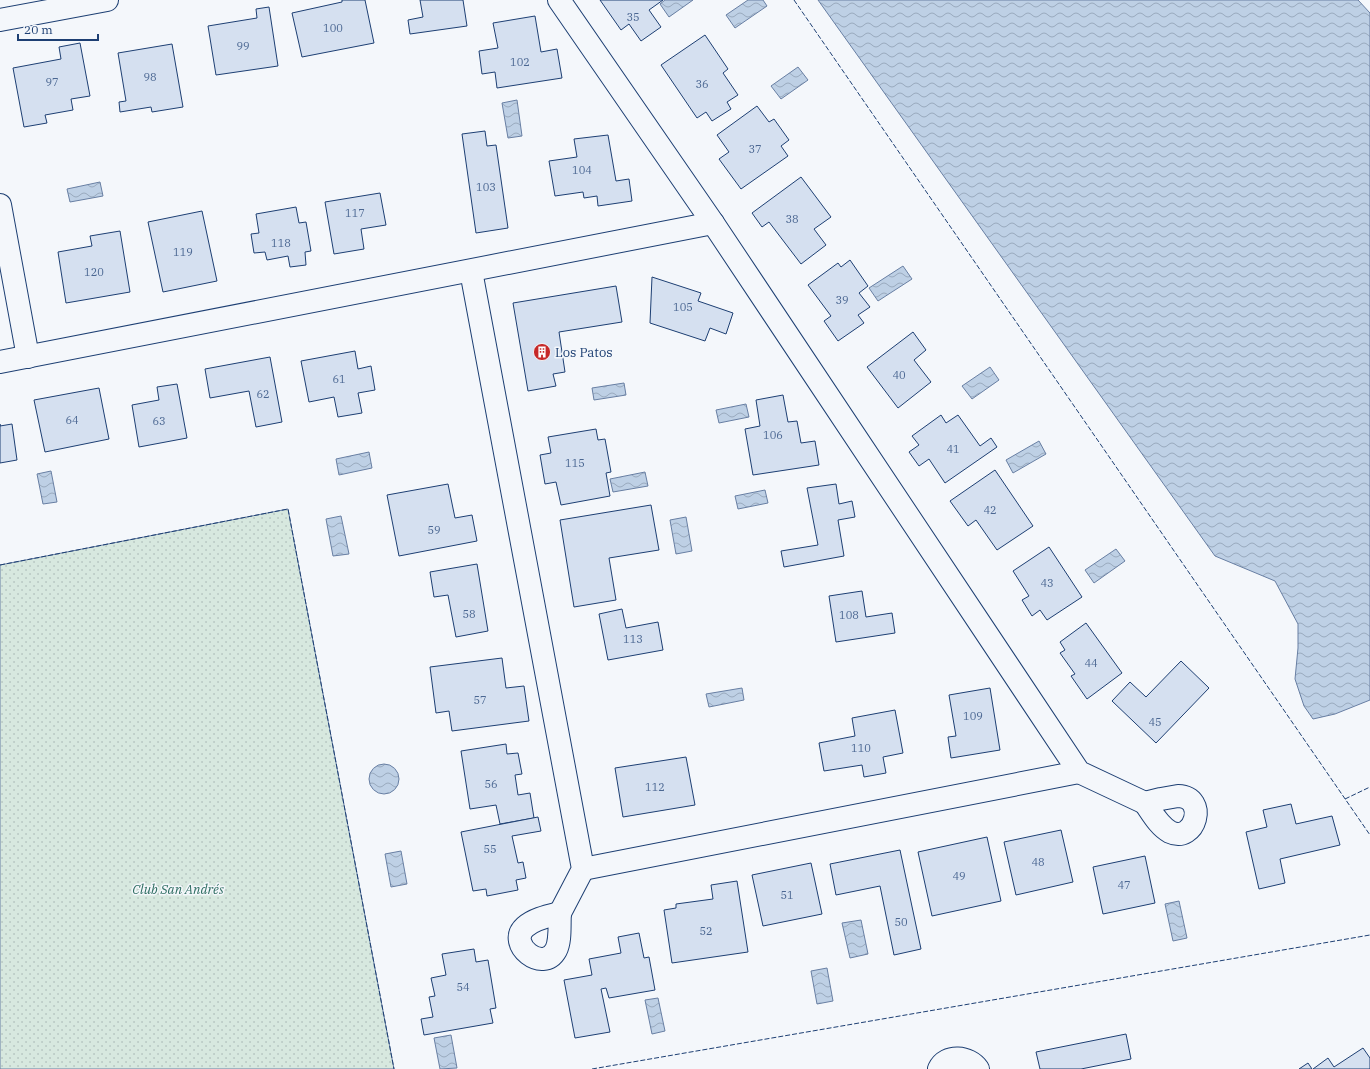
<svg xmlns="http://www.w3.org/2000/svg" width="1370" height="1069" font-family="'IBM Plex Serif',serif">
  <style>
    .park { fill: url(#park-dots); stroke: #687fa3 }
    .water { fill: url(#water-waves); stroke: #687fa3 }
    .building { fill: #d5e0f0; stroke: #1d3f73 }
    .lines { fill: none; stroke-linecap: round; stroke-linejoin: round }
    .minor-casing { stroke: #1d3f73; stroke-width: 24 }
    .minor { stroke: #f4f7fb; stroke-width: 22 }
    .fence { stroke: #1d3f73; stroke-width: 1; stroke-dasharray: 5 2; stroke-linecap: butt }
    .labels { text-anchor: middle; stroke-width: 3; stroke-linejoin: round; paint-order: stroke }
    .number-label { font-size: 11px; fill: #4b6792 }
    .poi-label { font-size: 13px; fill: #1d3f73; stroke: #f4f7fb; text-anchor: start }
    .park-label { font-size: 13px; font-style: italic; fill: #2c6c60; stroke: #f4f7fb }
  </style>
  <defs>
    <pattern id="park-dots" width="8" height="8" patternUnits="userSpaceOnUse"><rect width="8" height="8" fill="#d7e8df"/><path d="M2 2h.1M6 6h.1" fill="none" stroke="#b8c8c3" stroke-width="1.8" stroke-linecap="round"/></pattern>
    <pattern id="water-waves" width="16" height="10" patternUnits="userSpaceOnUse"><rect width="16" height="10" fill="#bed0e5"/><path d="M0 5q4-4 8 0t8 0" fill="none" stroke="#9aaabe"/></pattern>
  </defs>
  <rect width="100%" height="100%" fill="#f4f7fb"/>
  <!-- park -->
  <polygon class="park" points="288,509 394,1069 0,1069 0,565"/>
  <!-- water -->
  <g class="water">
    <polygon points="665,0 693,0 669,17 660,4"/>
    <polygon points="748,0 763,0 767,6 735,28 726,15"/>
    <polygon points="818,0 1358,0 1370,13 1370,700 1335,714 1313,719 1304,706 1295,679 1298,648 1298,624 1275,581 1215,556"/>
    <polygon points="798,67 808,80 781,99 771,86"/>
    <polygon points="517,100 522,136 508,138 502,103"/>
    <polygon points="100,182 103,196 70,202 67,189"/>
    <polygon points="903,266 912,279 878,301 869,288"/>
    <polygon points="990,367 999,380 972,399 962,386"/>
    <polygon points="624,383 626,395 594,400 592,388"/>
    <polygon points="746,404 749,417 719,423 716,410"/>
    <polygon points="1039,441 1046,454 1013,473 1006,460"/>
    <polygon points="369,452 372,468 339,475 336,459"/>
    <polygon points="51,471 57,502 43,504 37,474"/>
    <polygon points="645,472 648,486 613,492 610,479"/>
    <polygon points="765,490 768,503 738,509 735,496"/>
    <polygon points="341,516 349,554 333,556 326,519"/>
    <polygon points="686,517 692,551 676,554 670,520"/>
    <polygon points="1116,549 1125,561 1094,583 1085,570"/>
    <polygon points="742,688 744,700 709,707 706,694"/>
    <circle cx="384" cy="779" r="15"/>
    <polygon points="401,851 407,884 391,887 385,854"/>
    <polygon points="1179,901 1187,938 1173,941 1165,904"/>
    <polygon points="861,920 868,954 850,958 842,923"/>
    <polygon points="827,968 833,1001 817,1004 811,971"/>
    <polygon points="658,998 665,1031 652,1034 645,1000"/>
    <polygon points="451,1035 457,1068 440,1069 434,1038"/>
  </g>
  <!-- building -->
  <g class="building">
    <polygon points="342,0 365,0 374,43 302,57 292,13 342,2"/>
    <polygon points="420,0 463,0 467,26 410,34 408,20 423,17"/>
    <polygon points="600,0 663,0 649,10 661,27 641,41 629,24 621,30"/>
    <polygon points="269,7 278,66 216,75 208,26 257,18 256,9"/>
    <polygon points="535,16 541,52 557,49 562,78 497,88 495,72 482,74 479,51 498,48 493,23"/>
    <polygon points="705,35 728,69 723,73 738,95 727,102 731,109 712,121 706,112 697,118 661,65"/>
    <polygon points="80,43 90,96 71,99 73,110 45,115 47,123 24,127 13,68 61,59 59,47"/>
    <polygon points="172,44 183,107 152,112 151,107 120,112 119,102 126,101 118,53"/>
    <polygon points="757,106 769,122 774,119 789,140 781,146 788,156 741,189 719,159 729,152 717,135"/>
    <polygon points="485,131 487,146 496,145 508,228 476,233 462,134"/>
    <polygon points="608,135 616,181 629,179 632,201 598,206 597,196 584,198 583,192 555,196 549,161 577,157 574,139"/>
    <polygon points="801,177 831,217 814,229 826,245 801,264 769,222 762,227 752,213"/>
    <polygon points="380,193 386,225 361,229 364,249 334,254 325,202"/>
    <polygon points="296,207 299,223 306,222 311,251 305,252 306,265 290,267 288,256 267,260 265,252 254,253 251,234 259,233 256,214"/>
    <polygon points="202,211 217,281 163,292 148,222"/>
    <polygon points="120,231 130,292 66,303 58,252 92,246 90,236"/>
    <polygon points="850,260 868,286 859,293 870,307 858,315 864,323 838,341 824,321 831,316 808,285 838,263 841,267"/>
    <polygon points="652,277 701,293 698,301 733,313 726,334 710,328 705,341 650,323"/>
    <polygon points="616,286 622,322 559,332 565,372 553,374 556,386 528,391 513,303"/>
    <polygon points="913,332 926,350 914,360 931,382 898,408 867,367"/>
    <polygon points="355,351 358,369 371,366 375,390 358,393 362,413 338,417 334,397 309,402 301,361"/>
    <polygon points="270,357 282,422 256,427 249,391 210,398 205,369"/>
    <polygon points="177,384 187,438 139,447 132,405 159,400 157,387"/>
    <polygon points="99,388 109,439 45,452 34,400"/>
    <polygon points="783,395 788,422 797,421 801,443 815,441 819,465 753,475 745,429 760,426 756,400"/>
    <polygon points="941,415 946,423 958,415 980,446 991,438 997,447 945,483 929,459 919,466 909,452 919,445 912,436"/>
    <polygon points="0,424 0,426 12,424 17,460 0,463"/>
    <polygon points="596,429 598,440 605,439 611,472 606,473 610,496 561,505 556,482 545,484 540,455 551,453 548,437"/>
    <polygon points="995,470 1033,526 997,550 976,520 968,526 950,501"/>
    <polygon points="448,484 455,518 472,515 477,541 399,556 387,495"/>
    <polygon points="836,484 839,504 852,501 855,517 838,520 844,556 784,567 781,551 818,545 807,488"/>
    <polygon points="651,505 659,550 609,558 616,600 574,607 560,520"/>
    <polygon points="1049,547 1082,597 1047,620 1040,610 1032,616 1022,600 1029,596 1013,571"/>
    <polygon points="477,564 488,631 456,637 448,595 434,597 430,572"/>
    <polygon points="862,591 866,617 892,613 895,633 836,642 829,596"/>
    <polygon points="622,609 626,628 658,622 663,650 608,660 599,614"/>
    <polygon points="1086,623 1122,673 1087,699 1071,676 1075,674 1060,653 1065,650 1060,642"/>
    <polygon points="502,658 506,688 524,686 529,721 452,731 449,711 436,713 430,667"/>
    <polygon points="1181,661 1209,688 1156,743 1112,701 1130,682 1146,697"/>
    <polygon points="990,688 1000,750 951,758 948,737 956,736 949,695"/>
    <polygon points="895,710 903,753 883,757 886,773 864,777 862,765 824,771 819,743 855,736 852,718"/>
    <polygon points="506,744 507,754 518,753 522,774 515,775 518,795 530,793 534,818 500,824 496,805 470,809 461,751"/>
    <polygon points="686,757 695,805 623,817 615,768"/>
    <polygon points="1291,804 1296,824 1332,816 1340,845 1280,859 1285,883 1259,889 1246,832 1267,827 1263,810"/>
    <polygon points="538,817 541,831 512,836 518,863 523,862 526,878 516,880 518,890 487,896 486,889 473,891 461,832"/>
    <polygon points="1061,830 1073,882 1016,895 1004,842"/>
    <polygon points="987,837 1001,901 932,916 918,852"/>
    <polygon points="900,850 921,949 894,955 880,886 836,895 830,864"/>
    <polygon points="1145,856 1155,903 1103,914 1093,867"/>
    <polygon points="811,863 822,914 763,926 752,875"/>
    <polygon points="737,881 748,952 672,963 664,910 676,908 676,904 713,899 711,885"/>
    <polygon points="639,933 644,958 649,957 655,990 609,998 606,988 601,989 610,1032 575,1038 564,980 592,975 589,959 621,953 618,937"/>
    <polygon points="474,949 476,962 488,960 496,1008 490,1009 493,1023 424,1035 421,1019 433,1017 429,997 435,996 431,978 446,975 442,954"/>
    <polygon points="1126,1034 1131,1059 1081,1069 1040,1069 1036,1052"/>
    <polygon points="1363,1048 1370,1058 1370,1069 1313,1069 1328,1058 1334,1067"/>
    <polygon points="1308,1063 1312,1069 1299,1069"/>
  </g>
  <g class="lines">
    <!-- minor casing -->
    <g class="minor-casing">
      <g id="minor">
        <polyline points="559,0 713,223 1079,772 1145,803"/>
        <polyline points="0,20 107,0"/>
        <polyline points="0,205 28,357"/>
        <polyline points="471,271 583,869 560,913"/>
        <polyline points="0,362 713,223"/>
        <path d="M1178,796C1209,797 1195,844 1170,832C1159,826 1152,813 1145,803L1161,799Z"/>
        <polyline points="583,869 1079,772"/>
        <path d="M560,913C559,924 561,940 556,950C543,974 506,944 525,927C534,919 548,916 560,913Z"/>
        <path d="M939,1069C946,1054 969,1056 978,1069"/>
      </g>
    </g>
    <!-- minor -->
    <use href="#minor" class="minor"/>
    <!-- fence -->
    <g class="fence">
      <polyline points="794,0 1370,835"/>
      <polyline points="0,565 288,509 394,1069"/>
      <polyline points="1345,799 1370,787"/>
      <polyline points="592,1069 1370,935"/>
    </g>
  </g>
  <!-- icons -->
  <defs>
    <g id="building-disc" transform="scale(0.9)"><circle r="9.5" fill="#c62828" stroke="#f4f7fb"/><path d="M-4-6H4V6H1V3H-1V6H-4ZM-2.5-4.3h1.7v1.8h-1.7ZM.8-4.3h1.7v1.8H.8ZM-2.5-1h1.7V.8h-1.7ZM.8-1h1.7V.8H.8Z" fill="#fff"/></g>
  </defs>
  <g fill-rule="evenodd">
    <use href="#building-disc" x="542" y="352"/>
  </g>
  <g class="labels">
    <!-- number labels -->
    <g class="number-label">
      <text x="633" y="21">35</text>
      <text x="333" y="32">100</text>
      <text x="243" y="50">99</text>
      <text x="520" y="66">102</text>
      <text x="150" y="81">98</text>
      <text x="52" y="86">97</text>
      <text x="702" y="88">36</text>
      <text x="755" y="153">37</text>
      <text x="582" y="174">104</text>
      <text x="486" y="191">103</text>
      <text x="355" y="217">117</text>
      <text x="792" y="223">38</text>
      <text x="281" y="247">118</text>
      <text x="183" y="256">119</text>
      <text x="94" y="276">120</text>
      <text x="842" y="304">39</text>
      <text x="683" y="311">105</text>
      <text x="899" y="379">40</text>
      <text x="339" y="383">61</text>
      <text x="263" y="398">62</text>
      <text x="72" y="424">64</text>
      <text x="159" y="425">63</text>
      <text x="773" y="439">106</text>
      <text x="953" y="453">41</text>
      <text x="575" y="467">115</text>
      <text x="990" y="514">42</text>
      <text x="434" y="534">59</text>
      <text x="1047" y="587">43</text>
      <text x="469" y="618">58</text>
      <text x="849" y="619">108</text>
      <text x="633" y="643">113</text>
      <text x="1091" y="667">44</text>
      <text x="480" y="704">57</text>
      <text x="973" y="720">109</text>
      <text x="1155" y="726">45</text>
      <text x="861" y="752">110</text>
      <text x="491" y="788">56</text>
      <text x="655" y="791">112</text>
      <text x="490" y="853">55</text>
      <text x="1038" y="866">48</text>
      <text x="959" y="880">49</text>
      <text x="1124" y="889">47</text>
      <text x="787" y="899">51</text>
      <text x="901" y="926">50</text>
      <text x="706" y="935">52</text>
      <text x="463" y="991">54</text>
    </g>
    <!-- poi labels -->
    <g class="poi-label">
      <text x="555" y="357">Los Patos</text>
    </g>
    <!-- park labels -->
    <g class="park-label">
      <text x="178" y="894">Club San Andrés</text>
    </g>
  </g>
  <!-- scale -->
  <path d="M18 34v6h80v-6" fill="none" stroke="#1d3f73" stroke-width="2"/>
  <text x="24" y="34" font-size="12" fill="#1d3f73" stroke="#f4f7fb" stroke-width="3" paint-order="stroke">20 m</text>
</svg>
